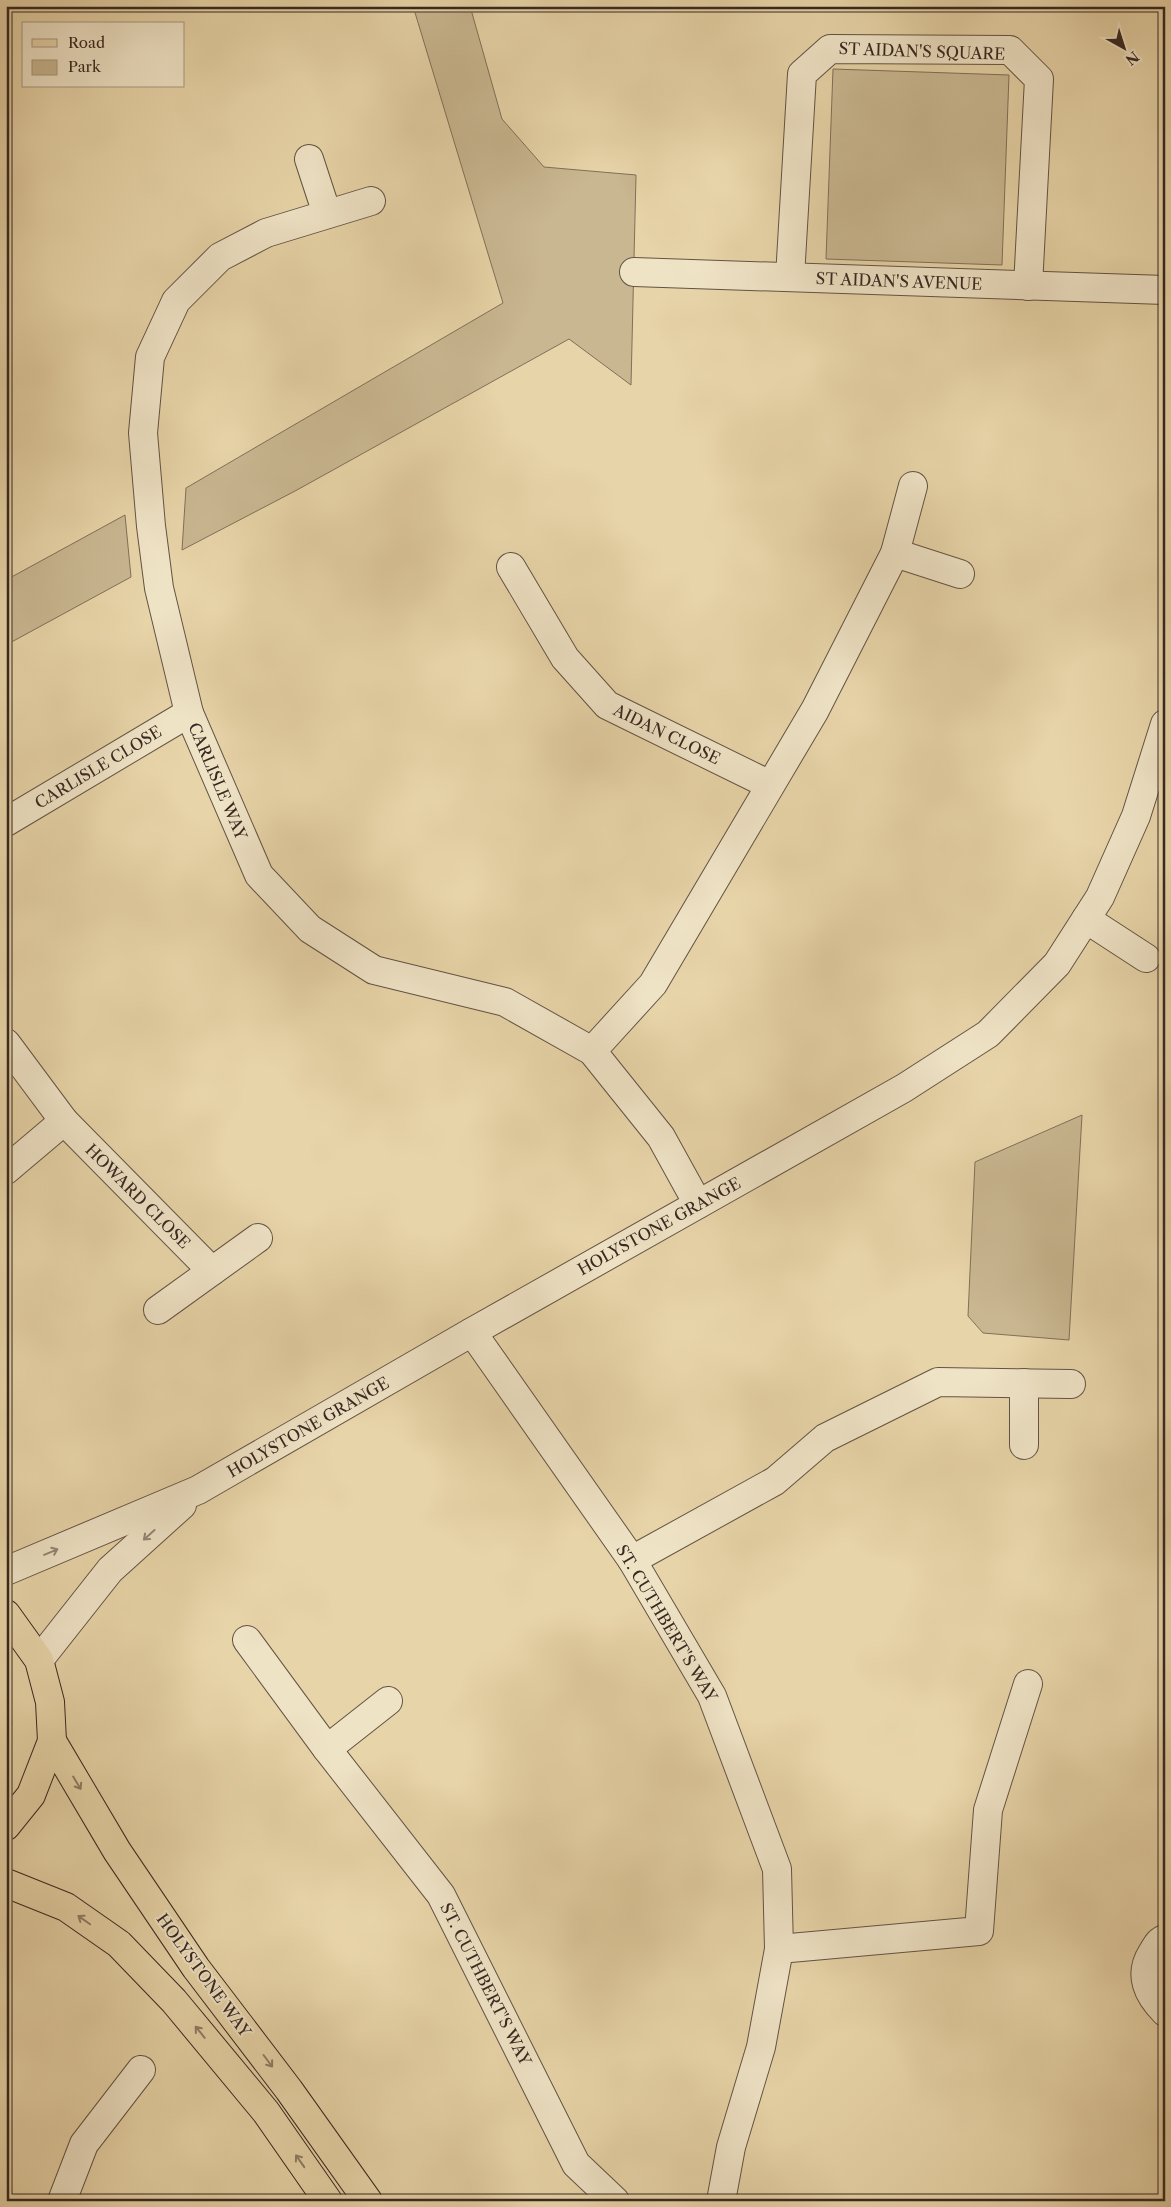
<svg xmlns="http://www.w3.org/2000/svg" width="1171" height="2207" font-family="'Libre Caslon Text',serif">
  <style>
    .green { fill: #c9b791; stroke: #80705a }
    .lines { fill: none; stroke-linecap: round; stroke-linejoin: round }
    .minor-casing { stroke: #635344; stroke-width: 30 }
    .primary-casing { stroke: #372822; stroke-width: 30 }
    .minor { stroke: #efe3c6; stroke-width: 28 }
    .primary { stroke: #e7d4a8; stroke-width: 28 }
    .oneway { stroke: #938674 }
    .oneway2 { stroke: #8f7e65 }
    .labels { text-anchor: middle; stroke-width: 4; stroke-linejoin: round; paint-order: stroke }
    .street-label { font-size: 16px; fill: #372822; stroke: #efe3c6 }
  </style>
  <rect width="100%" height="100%" fill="#e7d4a8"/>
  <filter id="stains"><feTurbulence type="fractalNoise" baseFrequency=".004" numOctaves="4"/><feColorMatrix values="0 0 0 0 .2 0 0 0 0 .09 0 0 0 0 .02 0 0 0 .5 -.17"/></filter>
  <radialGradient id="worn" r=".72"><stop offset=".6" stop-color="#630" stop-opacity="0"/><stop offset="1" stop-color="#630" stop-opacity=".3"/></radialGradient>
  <!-- green -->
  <g class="green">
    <polygon points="413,6 470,6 502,119 544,167 636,175 631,385 569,339 297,490 182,550 186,488 503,303"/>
    <polygon points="833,69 1009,75 1002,265 826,259"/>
    <polygon points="125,515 131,577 6,645 6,580"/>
    <polygon points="1082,1115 1069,1340 983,1333 968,1316 975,1162"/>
    <polygon points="6,1687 12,1723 6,1756"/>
  </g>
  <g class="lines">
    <!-- minor casing -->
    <g class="minor-casing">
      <g id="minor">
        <polyline points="309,159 327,214"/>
        <polyline points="371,201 266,233 220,257 176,301 150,357 143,433 151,526 159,588 189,713 259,875 310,929 374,970 505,1002 592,1051 661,1137 698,1204"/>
        <polyline points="634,272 1165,290"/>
        <polyline points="790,277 802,74 830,49 1010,50 1039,79 1028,286"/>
        <polyline points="895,553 960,574"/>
        <polyline points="511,567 565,658 607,705 770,785"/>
        <polyline points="6,822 189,713"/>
        <polyline points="1086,919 1146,958"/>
        <polyline points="6,1043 64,1121 212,1271"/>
        <polyline points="592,1051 653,984 815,710 895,553 913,486"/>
        <polyline points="6,1170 64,1121"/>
        <polyline points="158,1310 258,1238"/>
        <polyline points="472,1332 632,1560 712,1696 777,1869 779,1949 761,2047 731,2147 721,2201"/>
        <polyline points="1024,1445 1024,1383"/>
        <polyline points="632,1560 775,1481 825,1438 938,1382 1071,1384"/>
        <polyline points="6,1571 198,1490 472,1332 904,1088 988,1034 1057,964 1100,897 1136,816 1165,724"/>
        <polyline points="247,1640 327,1749 441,1895 576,2164 615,2201"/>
        <polyline points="39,1660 110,1570 182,1505"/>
        <polyline points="327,1749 388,1701"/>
        <path d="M1165,1939C1158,1941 1156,1947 1152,1953C1138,1975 1148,1995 1165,2012"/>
        <polyline points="779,1949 979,1931 988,1810 1028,1684"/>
        <polyline points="62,2201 84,2144 141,2070"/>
      </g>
    </g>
    <!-- primary casing -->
    <g class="primary-casing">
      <g id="primary">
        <polyline points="6,1614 39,1660 50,1702 52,1741 31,1795 6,1826"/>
        <polyline points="52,1741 117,1851 196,1968 289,2090 368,2201"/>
        <polyline points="6,1883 66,1907 119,1944 174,2001 266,2112 328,2201"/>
      </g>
    </g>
    <!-- minor -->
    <use href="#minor" class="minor"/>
    <!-- primary -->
    <use href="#primary" class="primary"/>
  </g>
  <!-- one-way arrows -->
  <defs><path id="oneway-shaft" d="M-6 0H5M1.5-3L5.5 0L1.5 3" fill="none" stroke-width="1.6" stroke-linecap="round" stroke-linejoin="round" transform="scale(1.25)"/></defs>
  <g class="oneway">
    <use href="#oneway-shaft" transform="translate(149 1535) rotate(138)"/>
    <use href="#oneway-shaft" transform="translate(51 1552) rotate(-23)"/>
  </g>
  <g class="oneway2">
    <use href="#oneway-shaft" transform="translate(77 1783) rotate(59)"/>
    <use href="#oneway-shaft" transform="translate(84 1920) rotate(-145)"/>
    <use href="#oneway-shaft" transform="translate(200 2032) rotate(-129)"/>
    <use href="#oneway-shaft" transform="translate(268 2061) rotate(53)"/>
    <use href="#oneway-shaft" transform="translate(300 2161) rotate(-125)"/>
  </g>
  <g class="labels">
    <!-- street labels -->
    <g class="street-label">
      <text transform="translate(922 51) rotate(2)" y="6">ST AIDAN'S SQUARE</text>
      <text transform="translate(899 281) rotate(2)" y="6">ST AIDAN'S AVENUE</text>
      <text transform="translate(667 734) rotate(26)" y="6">AIDAN CLOSE</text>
      <text transform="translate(98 767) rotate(-31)" y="6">CARLISLE CLOSE</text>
      <text transform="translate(218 781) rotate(67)" y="6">CARLISLE WAY</text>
      <text transform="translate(138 1196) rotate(45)" y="6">HOWARD CLOSE</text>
      <text transform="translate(659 1226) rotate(-29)" y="6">HOLYSTONE GRANGE</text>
      <text transform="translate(308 1427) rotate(-30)" y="6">HOLYSTONE GRANGE</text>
      <text transform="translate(667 1623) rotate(59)" y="6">ST. CUTHBERT'S WAY</text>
      <text transform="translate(204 1975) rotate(54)" y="6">HOLYSTONE WAY</text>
      <text transform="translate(486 1984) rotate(63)" y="6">ST. CUTHBERT'S WAY</text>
    </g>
  </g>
  <!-- margin -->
  <rect width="1171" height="2207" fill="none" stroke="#e7d4a8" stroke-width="25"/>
  <rect x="8" y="8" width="1156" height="2192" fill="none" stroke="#372822" stroke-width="2.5"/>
  <rect x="12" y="12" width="1146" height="2182" fill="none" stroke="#372822"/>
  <!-- legend -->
  <rect x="22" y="22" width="162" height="65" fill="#efe3c6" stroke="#a59884"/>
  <rect x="32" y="39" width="25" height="8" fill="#e7d4a8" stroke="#a59884"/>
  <text x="68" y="48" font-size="15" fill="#372822">Road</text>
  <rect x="32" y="60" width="25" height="15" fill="#c9b791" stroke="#a59884"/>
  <text x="68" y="72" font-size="15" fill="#372822">Park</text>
  <!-- north arrow -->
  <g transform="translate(1124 48) rotate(141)" stroke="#efe3c6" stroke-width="4" paint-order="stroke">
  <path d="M0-4L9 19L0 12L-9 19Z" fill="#372822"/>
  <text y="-8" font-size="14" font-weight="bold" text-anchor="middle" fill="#372822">N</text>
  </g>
  <rect width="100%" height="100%" filter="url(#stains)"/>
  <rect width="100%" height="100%" fill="url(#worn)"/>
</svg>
